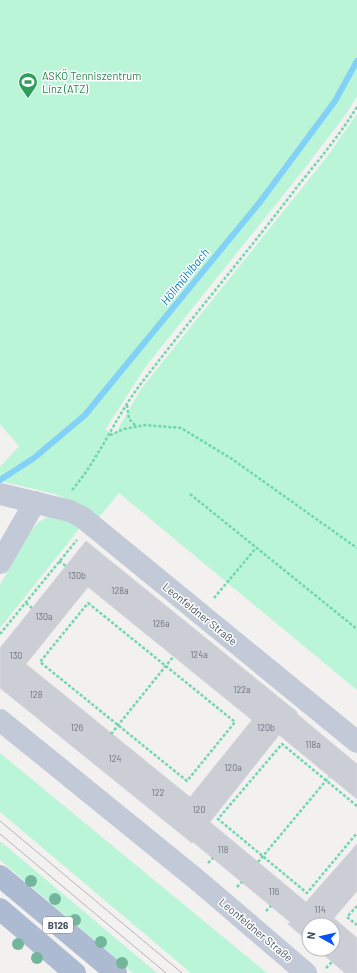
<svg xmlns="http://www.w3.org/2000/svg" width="357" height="973" font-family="Barlow,sans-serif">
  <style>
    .green { fill: #baf5d8 }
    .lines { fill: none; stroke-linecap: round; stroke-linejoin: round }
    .stream { stroke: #82d1f7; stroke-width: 6 }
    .building { fill: #ccced6; stroke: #d4d5dc; fill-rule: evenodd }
    .path { stroke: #6ed7b0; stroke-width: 2.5; stroke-dasharray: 3 2; stroke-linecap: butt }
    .minor { stroke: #c2cad7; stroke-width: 22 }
    .major { stroke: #adbbd2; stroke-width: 22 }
    .tram { stroke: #b2b4bb; stroke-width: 1 }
    .tree { fill: #74b69c }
    .labels { text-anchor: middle; stroke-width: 3; stroke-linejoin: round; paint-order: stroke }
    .number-label { font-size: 9px; fill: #68707e }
    .shield { fill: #fff; stroke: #7e8590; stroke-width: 1 }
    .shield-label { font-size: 10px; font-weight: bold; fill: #465160 }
    .leisure-label { font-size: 11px; fill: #27864d; stroke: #fff; text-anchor: start }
    .street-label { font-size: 11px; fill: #465160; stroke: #fff }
    .water-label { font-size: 12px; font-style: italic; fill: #007cb9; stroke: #fff }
  </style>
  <rect width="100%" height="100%" fill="#f3f0f0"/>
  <!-- green -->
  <g class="green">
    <polygon points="0,0 357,0 357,96 346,114 301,173 146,366 105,430 115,434 141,389 326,158 357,114 357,690 119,493 96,521 73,502 55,494 0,481 0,467 19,446 0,424"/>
    <polygon points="49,516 83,524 0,628 0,585 31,530 39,522"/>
    <polygon points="0,753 267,973 191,973 0,812"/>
    <polygon points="0,841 157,973 133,973 0,860"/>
  </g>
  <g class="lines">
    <!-- stream -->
    <polyline class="stream" points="0,480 34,458 85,415 260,202 335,101 357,61"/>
  </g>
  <!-- building -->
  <path class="building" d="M86,541L297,712V714L357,764V799L279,735L210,822L306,902L357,844V891L334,918L357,938V973H345L317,949H333V925H309V942L288,924L290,922L193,842L192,843L0,688V648ZM88,587L252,720L190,797L26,664Z"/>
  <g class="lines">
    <!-- path -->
    <g class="path">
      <polyline points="127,405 129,419 136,426"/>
      <polyline points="110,435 124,429 145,425 181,428 232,459 357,548"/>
      <path d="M72,490C101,456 116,415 143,381C193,316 247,253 297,187C318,161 339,136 357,107"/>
      <polyline points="190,494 357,629"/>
      <polyline points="59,561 66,566"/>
      <polyline points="214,598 256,548"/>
      <polyline points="26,603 32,608"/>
      <polygon points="88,603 235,722 187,781 40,662"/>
      <polyline points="0,634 77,540"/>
      <polyline points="111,734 173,657"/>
      <polyline points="357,806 282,744 218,819 307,893 357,833"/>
      <polyline points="258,862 329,777"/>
      <polyline points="208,863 213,858"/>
      <polyline points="237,887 242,882"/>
      <polyline points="357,906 347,917 357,925"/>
      <polyline points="266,911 271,906"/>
      <polyline points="326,968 332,962"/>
    </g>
    <!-- minor -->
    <g class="minor">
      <polyline points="0,494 70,511 82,517 357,742"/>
      <polyline points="0,563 35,502"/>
      <polyline points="0,720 196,879 306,973"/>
    </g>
    <!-- major -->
    <g class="major">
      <polyline points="0,876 116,973"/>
      <polyline points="0,909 75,973"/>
    </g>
    <!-- tram -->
    <g class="tram">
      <polyline points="0,821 182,973"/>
      <polyline points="0,834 166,973"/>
    </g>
  </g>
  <!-- trees -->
  <g class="tree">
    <circle cx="31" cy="881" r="6"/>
    <circle cx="55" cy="899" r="6"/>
    <circle cx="75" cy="920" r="6"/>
    <circle cx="101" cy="942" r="6"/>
    <circle cx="18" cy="944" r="6"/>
    <circle cx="37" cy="958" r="6"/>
    <circle cx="122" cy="963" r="6"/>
  </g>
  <!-- icons -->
  <defs>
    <g id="stadium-pin" transform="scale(1)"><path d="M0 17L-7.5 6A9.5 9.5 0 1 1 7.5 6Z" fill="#2e9e5b" stroke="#fff"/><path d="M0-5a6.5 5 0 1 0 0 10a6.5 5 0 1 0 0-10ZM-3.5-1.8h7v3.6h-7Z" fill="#fff"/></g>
  </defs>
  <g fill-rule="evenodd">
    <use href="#stadium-pin" x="28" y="82"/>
  </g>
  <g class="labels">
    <!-- number labels -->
    <g class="number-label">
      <text x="77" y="579">130b</text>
      <text x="120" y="594">128a</text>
      <text x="44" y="620">130a</text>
      <text x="161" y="627">126a</text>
      <text x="199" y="658">124a</text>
      <text x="16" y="659">130</text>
      <text x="242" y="693">122a</text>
      <text x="36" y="698">128</text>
      <text x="77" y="731">126</text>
      <text x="266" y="731">120b</text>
      <text x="313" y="748">118a</text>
      <text x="115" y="762">124</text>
      <text x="233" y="771">120a</text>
      <text x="158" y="796">122</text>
      <text x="199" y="813">120</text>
      <text x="223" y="853">118</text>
      <text x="274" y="895">116</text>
      <text x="320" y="913">114</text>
    </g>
    <!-- shield labels -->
    <rect class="shield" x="43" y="917" width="30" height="16" rx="3"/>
    <g class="shield-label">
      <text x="58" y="929">B126</text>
    </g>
    <!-- leisure labels -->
    <g class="leisure-label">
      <text x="42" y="80">ASKÖ Tenniszentrum<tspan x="42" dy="13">Linz (ATZ)</tspan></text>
    </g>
    <!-- street labels -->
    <g class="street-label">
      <text transform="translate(200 614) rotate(39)" y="4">Leonfeldner Straße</text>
      <text transform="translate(256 930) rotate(40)" y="4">Leonfeldner Straße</text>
    </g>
    <!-- water labels -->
    <g class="water-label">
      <text transform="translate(185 277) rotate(-51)" y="4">Höllmühlbach</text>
    </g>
  </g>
  <!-- north arrow -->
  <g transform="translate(321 937) rotate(278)"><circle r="19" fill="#ffffff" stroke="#b5b9bf"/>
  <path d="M0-3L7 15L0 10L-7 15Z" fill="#0452fa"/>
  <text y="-6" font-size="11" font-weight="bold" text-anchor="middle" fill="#465160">N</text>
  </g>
</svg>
